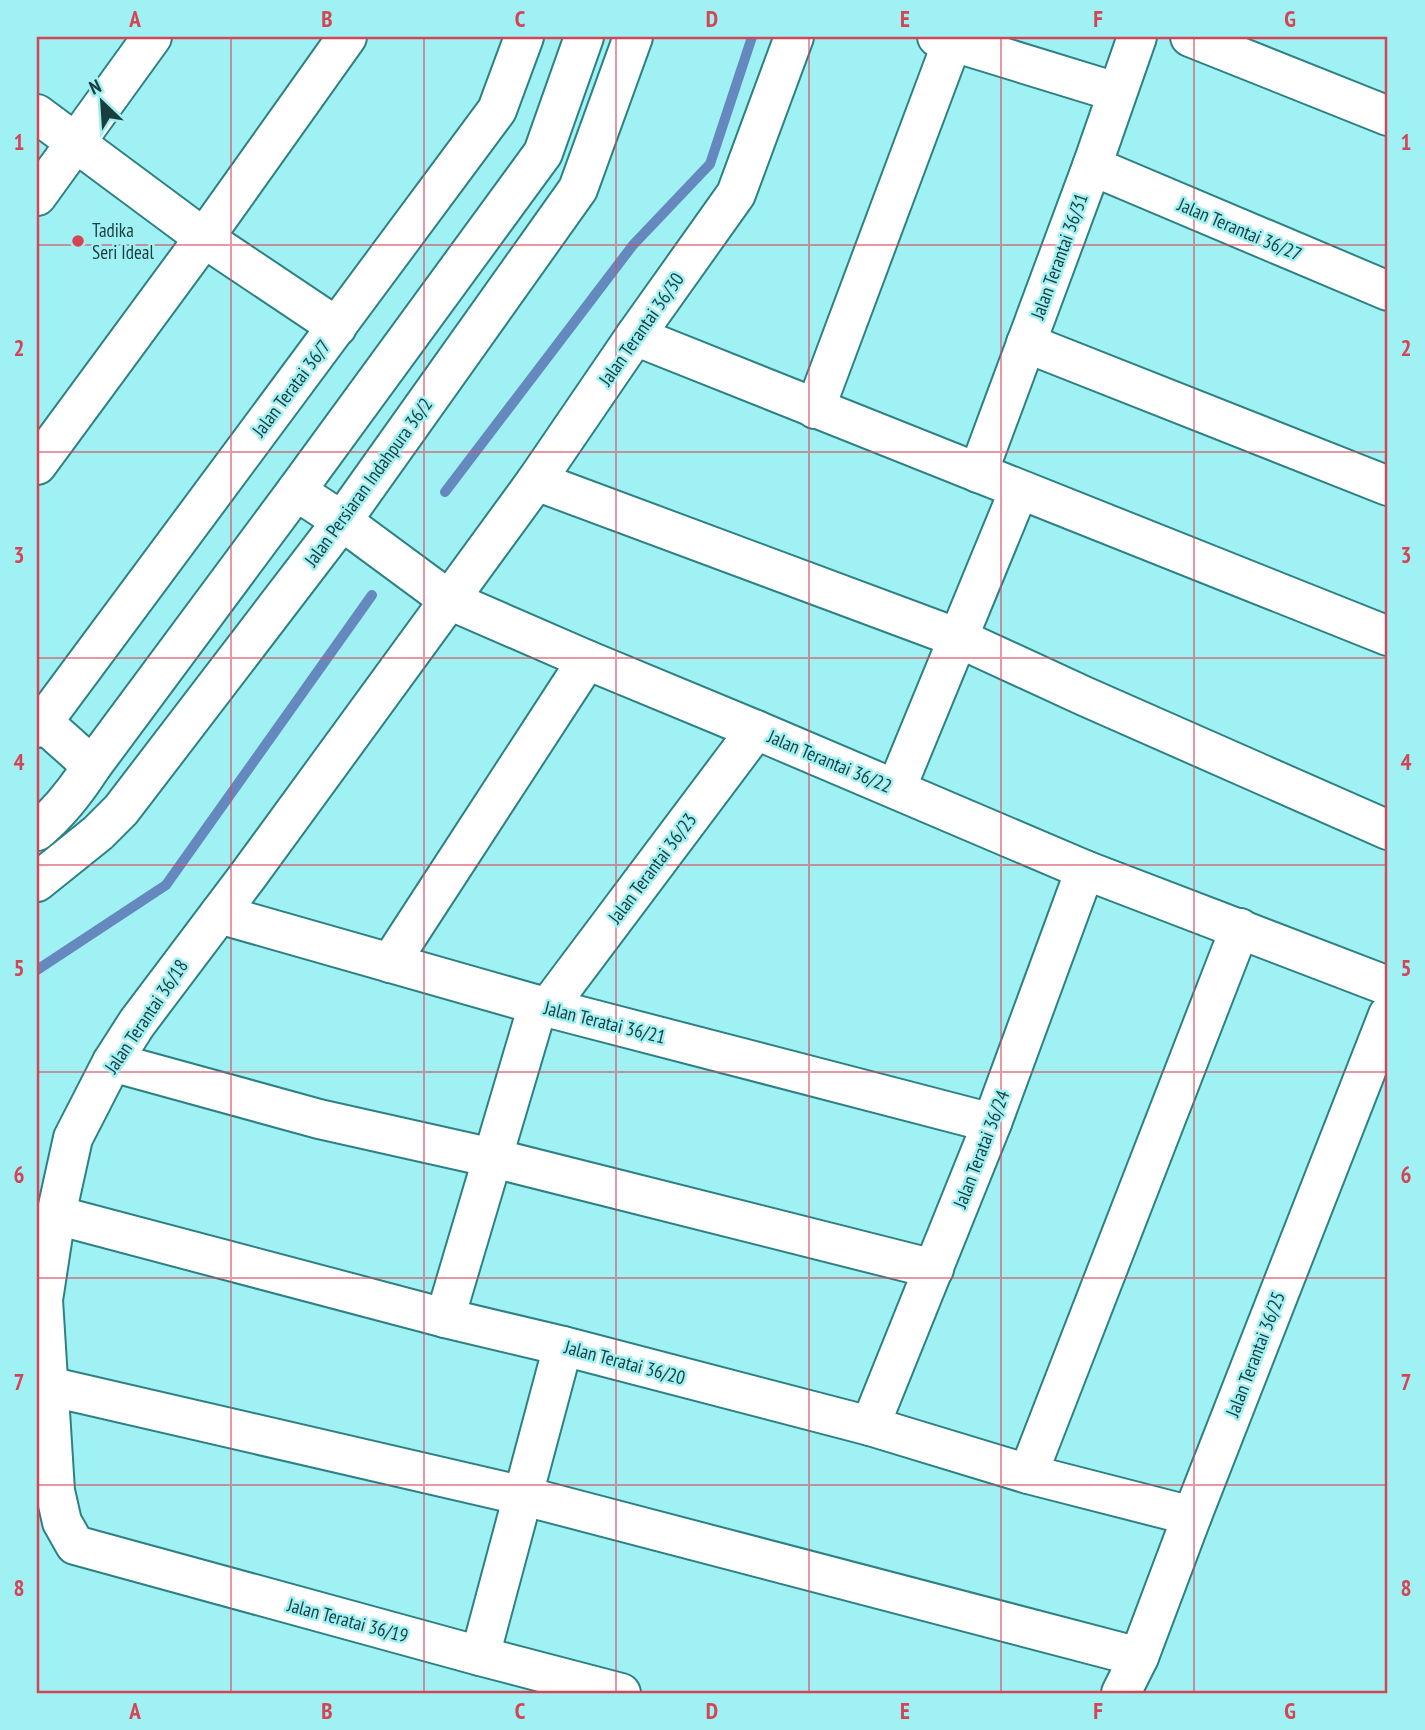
<svg xmlns="http://www.w3.org/2000/svg" width="1425" height="1730" font-family="'PT Sans Narrow',sans-serif">
  <style>
    .lines { fill: none; stroke-linecap: round; stroke-linejoin: round }
    .stream { stroke: #6589be; stroke-width: 10 }
    .minor-casing { stroke: #2e8183; stroke-width: 42 }
    .minor { stroke: #fff; stroke-width: 38 }
    .grid { fill: none; stroke: #d54455; stroke-width: 2; stroke-opacity: 0.55 }
    .poi-dot { fill: #d54455; stroke: #a0f1f3; stroke-width: 2.5 }
    .labels { text-anchor: middle; stroke-width: 5; stroke-linejoin: round; paint-order: stroke }
    .street-label { font-size: 19px; fill: #1b3d3e; stroke: #a0f1f3 }
    .poi-label { font-size: 19px; fill: #1b3d3e; stroke: #a0f1f3; text-anchor: start }
    .neatline { fill: none; stroke: #d54455; stroke-width: 2.5 }
    .grid-label { font-size: 23px; text-anchor: middle; font-weight: bold; fill: #d54455 }
  </style>
  <rect width="100%" height="100%" fill="#a0f1f3"/>
  <g class="lines">
    <!-- stream -->
    <g class="stream">
      <polyline points="445,492 633,245 710,164 752,37"/>
      <polyline points="37,970 166,885 372,595"/>
    </g>
    <!-- minor casing -->
    <g class="minor-casing">
      <g id="minor">
        <polyline points="937,37 1116,92"/>
        <polyline points="1190,37 1388,116"/>
        <polyline points="37,114 204,238 337,327"/>
        <polyline points="1092,166 1388,291"/>
        <polyline points="37,196 152,37"/>
        <polyline points="635,336 1388,636"/>
        <polyline points="1026,343 1388,486"/>
        <polyline points="815,409 954,37"/>
        <polyline points="37,465 204,238 347,37"/>
        <polyline points="978,473 1092,166 1137,37"/>
        <polyline points="536,481 958,638 1084,696 1388,830"/>
        <polyline points="296,491 342,521 449,600 587,660 756,730 1085,870 1388,986"/>
        <polyline points="37,717 92,766"/>
        <polyline points="37,728 43,722 497,110 524,37"/>
        <polyline points="896,789 1019,490"/>
        <path d="M37,831C60,812 76,791 92,766L296,491L543,153L584,37"/>
        <polyline points="37,882 98,833 121,810 342,521 578,189 633,37"/>
        <polyline points="219,914 538,1005 992,1123"/>
        <polyline points="390,963 587,660"/>
        <polyline points="548,1007 756,730"/>
        <polyline points="112,1062 319,1119 493,1158 934,1269"/>
        <polyline points="56,1215 445,1318 563,1346 870,1426 1028,1474 1192,1516"/>
        <polyline points="445,1318 538,1005"/>
        <polyline points="48,1386 524,1496 1139,1657"/>
        <polyline points="870,1426 992,1123 1085,870"/>
        <polyline points="1028,1474 1240,928"/>
        <polyline points="480,1656 563,1346"/>
        <polyline points="621,1693 480,1656 75,1545 62,1522 55,1491 43,1300 56,1215 73,1138 112,1062 137,1023 247,877 536,481 635,336 736,194 794,37"/>
        <polyline points="1121,1693 1139,1657 1192,1516 1388,1015"/>
      </g>
    </g>
    <!-- minor -->
    <use href="#minor" class="minor"/>
  </g>
  <!-- grid -->
  <path class="grid" d="M231,37V1693M424,37V1693M616,37V1693M809,37V1693M1001,37V1693M1194,37V1693M37,245H1388M37,452H1388M37,658H1388M37,865H1388M37,1072H1388M37,1278H1388M37,1485H1388"/>
  <!-- markers -->
  <circle class="poi-dot" cx="78" cy="241" r="7"/>
  <g class="labels">
    <!-- street labels -->
    <g class="street-label">
      <text transform="translate(1240 229) rotate(23)" y="7">Jalan Terantai 36/27</text>
      <text transform="translate(1059 256) rotate(-70)" y="7">Jalan Terantai 36/31</text>
      <text transform="translate(641 329) rotate(-55)" y="7">Jalan Terantai 36/30</text>
      <text transform="translate(291 388) rotate(-53)" y="7">Jalan Teratai 36/7</text>
      <text transform="translate(368 482) rotate(-54)" y="7">Jalan Persiaran Indahpura 36/2</text>
      <text transform="translate(830 761) rotate(23)" y="7">Jalan Terantai 36/22</text>
      <text transform="translate(652 868) rotate(-53)" y="7">Jalan Terantai 36/23</text>
      <text transform="translate(146 1016) rotate(-56)" y="7">Jalan Terantai 36/18</text>
      <text transform="translate(605 1022) rotate(14)" y="7">Jalan Teratai 36/21</text>
      <text transform="translate(981 1149) rotate(-69)" y="7">Jalan Teratai 36/24</text>
      <text transform="translate(1255 1354) rotate(-69)" y="7">Jalan Terantai 36/25</text>
      <text transform="translate(625 1362) rotate(15)" y="7">Jalan Teratai 36/20</text>
      <text transform="translate(348 1620) rotate(15)" y="7">Jalan Teratai 36/19</text>
    </g>
    <!-- poi labels -->
    <g class="poi-label">
      <text x="92" y="237">Tadika<tspan x="92" dy="22">Seri Ideal</tspan></text>
    </g>
  </g>
  <!-- border -->
  <rect width="1425" height="1730" fill="none" stroke="#a0f1f3" stroke-width="77"/>
  <!-- north arrow -->
  <g transform="translate(102 102) rotate(335)" stroke="#a0f1f3" stroke-width="5" paint-order="stroke">
  <path d="M0-5L12 26L0 18L-12 26Z" fill="#1b3d3e"/>
  <text y="-10" font-size="19" font-weight="bold" text-anchor="middle" fill="#1b3d3e">N</text>
  </g>
  <rect x="38" y="38" width="1348" height="1654" class="neatline"/>
  <g class="grid-label">
    <text x="135" y="27">A</text>
    <text x="327" y="27">B</text>
    <text x="520" y="27">C</text>
    <text x="712" y="27">D</text>
    <text x="905" y="27">E</text>
    <text x="1098" y="27">F</text>
    <text x="1290" y="27">G</text>
    <text x="19" y="150">1</text>
    <text x="1406" y="150">1</text>
    <text x="19" y="356">2</text>
    <text x="1406" y="356">2</text>
    <text x="19" y="563">3</text>
    <text x="1406" y="563">3</text>
    <text x="19" y="770">4</text>
    <text x="1406" y="770">4</text>
    <text x="19" y="976">5</text>
    <text x="1406" y="976">5</text>
    <text x="19" y="1183">6</text>
    <text x="1406" y="1183">6</text>
    <text x="19" y="1390">7</text>
    <text x="1406" y="1390">7</text>
    <text x="19" y="1596">8</text>
    <text x="1406" y="1596">8</text>
    <text x="135" y="1719">A</text>
    <text x="327" y="1719">B</text>
    <text x="520" y="1719">C</text>
    <text x="712" y="1719">D</text>
    <text x="905" y="1719">E</text>
    <text x="1098" y="1719">F</text>
    <text x="1290" y="1719">G</text>
  </g>
</svg>
